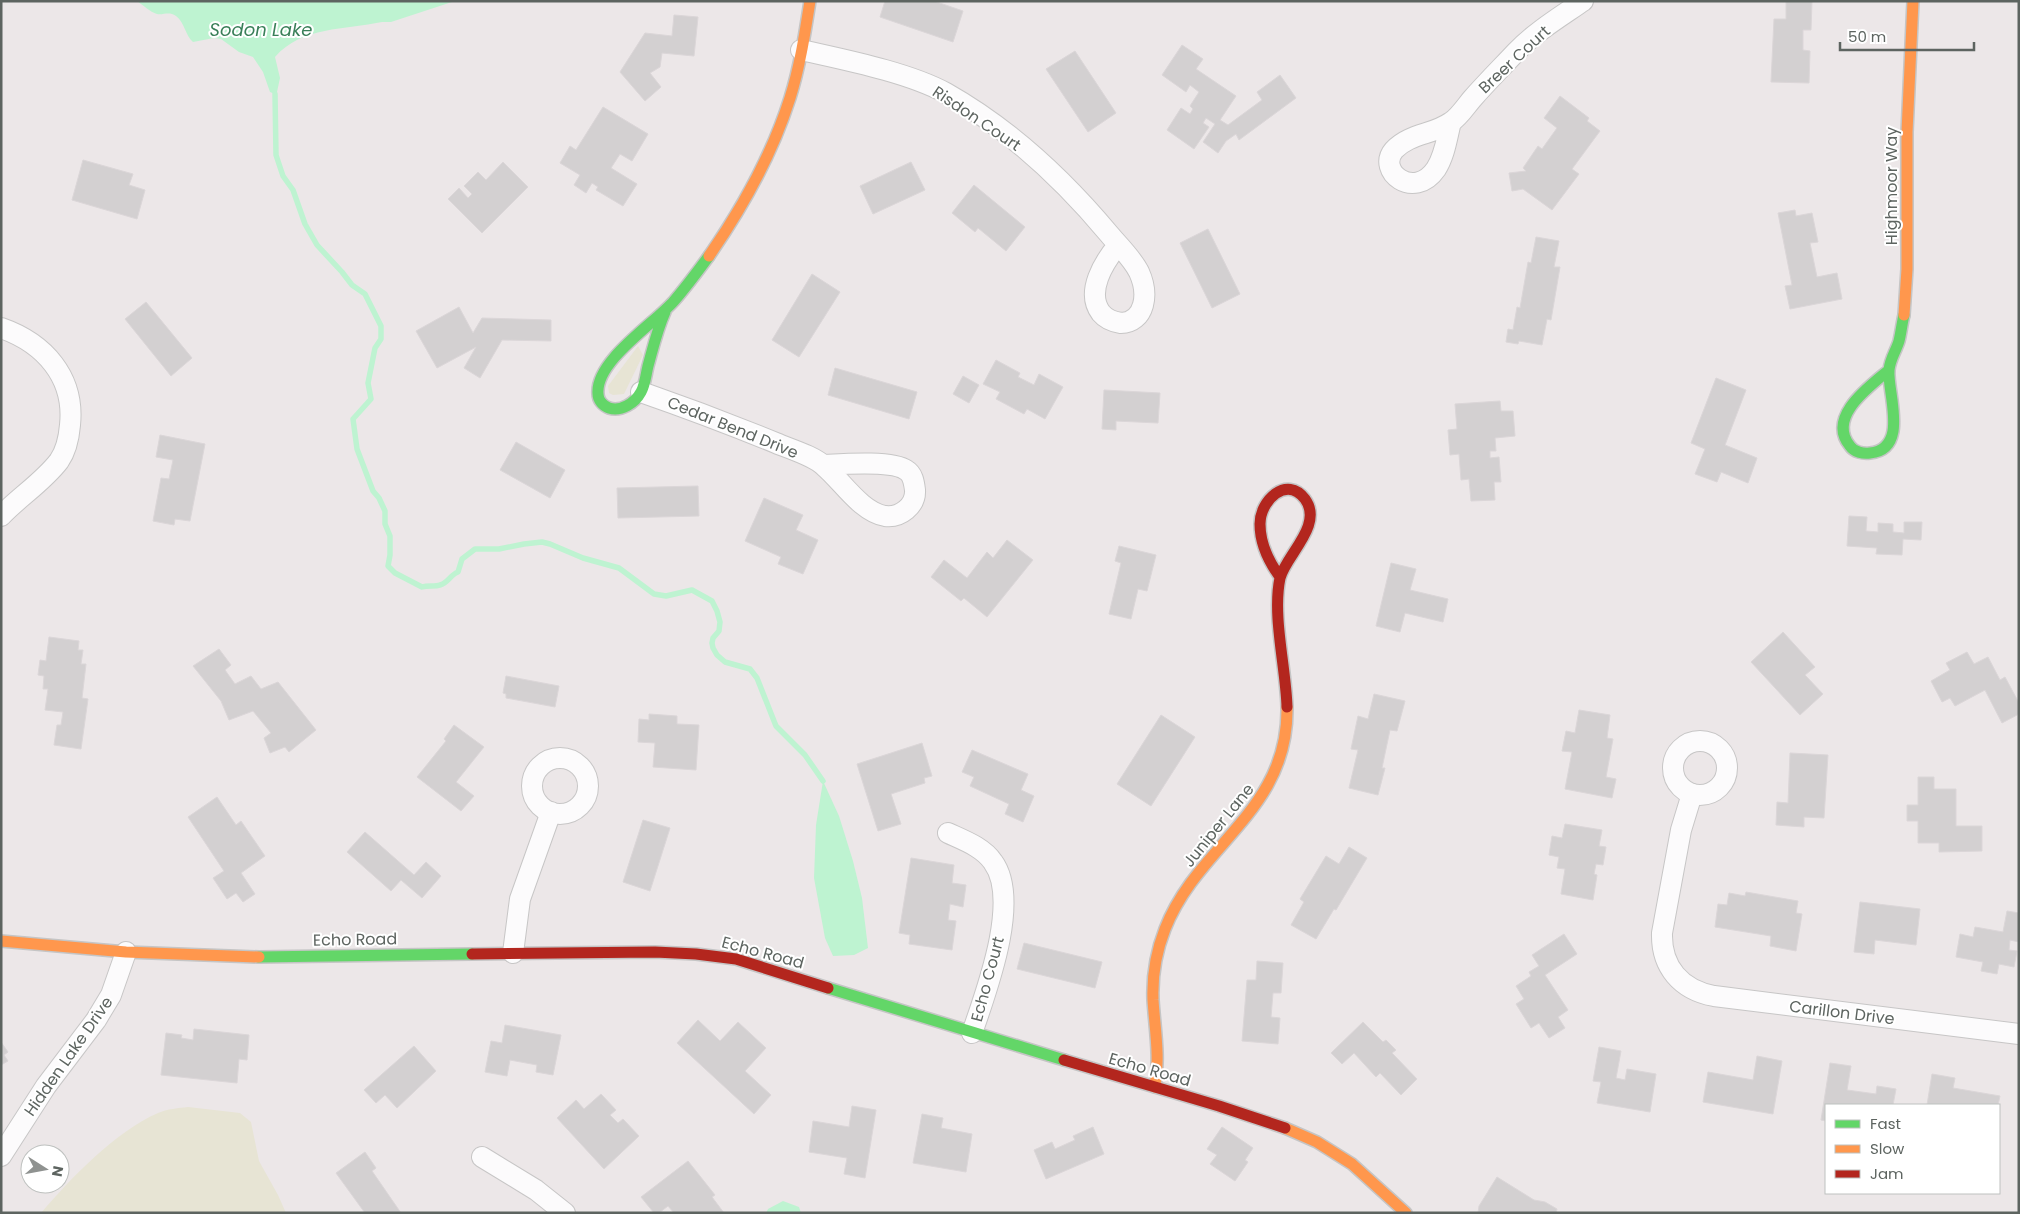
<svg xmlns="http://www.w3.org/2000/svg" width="2020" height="1214" font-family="Poppins,sans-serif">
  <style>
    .green { fill: #e7e4d4 }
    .water { fill: #bef3d1 }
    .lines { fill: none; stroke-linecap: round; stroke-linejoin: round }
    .stream { stroke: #bef3d1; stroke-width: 5.5 }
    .building { fill: #d3d0d1; stroke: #dbd6d8 }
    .street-casing { stroke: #c7c6c6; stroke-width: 22 }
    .fast-casing { stroke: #c5c5c5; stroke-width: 14 }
    .slow-casing { stroke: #c5c5c5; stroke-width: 14 }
    .jam-casing { stroke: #c5c5c5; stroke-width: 14 }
    .street { stroke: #fcfbfc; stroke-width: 20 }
    .fast { stroke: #63d668; stroke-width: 11 }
    .slow { stroke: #ff974d; stroke-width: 11 }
    .jam { stroke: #b3261e; stroke-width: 11 }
    .labels { text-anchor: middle; stroke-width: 4; stroke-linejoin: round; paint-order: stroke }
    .street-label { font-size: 16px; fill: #5d6460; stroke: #fff }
    .water-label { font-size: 18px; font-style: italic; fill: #397f58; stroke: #fff }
  </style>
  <rect width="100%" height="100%" fill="#ece7e8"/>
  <!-- green -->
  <g class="green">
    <polygon points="638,346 643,355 624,394 613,395 609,393 608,386"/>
    <path d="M188,1107L240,1113L251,1122L259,1161L278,1195L286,1213H41C71,1178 115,1132 158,1113C167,1109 179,1108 188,1107Z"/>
  </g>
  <!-- water -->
  <g class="water">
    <path d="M137,1H455L391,22H382C345,30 302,26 275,57L280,78L277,92L275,94L270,92L263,72L253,57L239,52L221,39L214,38L193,42C185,35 185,23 176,16C169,11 164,15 157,14C150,12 143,5 137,1Z"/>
    <polygon points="823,781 839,816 853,861 862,898 868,948 854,955 833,956 825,938 814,878 816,825"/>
    <polygon points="783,1201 799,1207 801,1213 766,1213 768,1209"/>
  </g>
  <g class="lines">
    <!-- stream -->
    <path class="stream" d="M275,94L276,155L283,176L293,190L305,224L317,245L342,272L352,285L365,294L381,326V339L375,348L368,383L371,399L353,419L357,449L373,491L379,498L385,511V524L390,536V555L388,566L395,573L422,587C428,585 435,587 440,585C448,583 450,575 458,572L462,559L475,549H499L524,544L542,542L550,544L583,558L619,568L654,594L666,596L692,590L712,601L717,611L720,622L719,631L713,638L712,643L713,648L717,655L725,662L750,669L757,678L776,726L805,755L823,781"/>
  </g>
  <!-- building -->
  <g class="building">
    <polygon points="885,1 934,1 963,11 953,42 880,17"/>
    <polygon points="1786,1 1812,1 1811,30 1803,30 1803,50 1810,51 1809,83 1771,82 1774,19 1786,19"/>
    <polygon points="674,15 698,17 694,56 662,53 660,67 650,73 661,87 645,101 620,72 645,33 672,36"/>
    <polygon points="1182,45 1203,59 1196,69 1236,96 1220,120 1228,125 1262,100 1257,92 1280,75 1296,98 1239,140 1236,134 1226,141 1218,153 1203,142 1215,124 1206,118 1203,123 1209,127 1194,149 1167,130 1181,108 1190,114 1193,109 1190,106 1199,92 1190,85 1186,92 1162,75"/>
    <polygon points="1075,51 1116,113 1088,132 1046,69"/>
    <polygon points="1560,96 1589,118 1587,121 1600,131 1572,169 1579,174 1552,210 1523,189 1512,191 1509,173 1526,171 1523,168 1538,146 1542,149 1557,128 1544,118"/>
    <polygon points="603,107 648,134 632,161 620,154 611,168 637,184 623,206 596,190 598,187 592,183 586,193 574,185 580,175 560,163 570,146 576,150"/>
    <polygon points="83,160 133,174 129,185 145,190 137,219 72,200"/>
    <polygon points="503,162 528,187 482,233 448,199 459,188 468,198 472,194 464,186 478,172 486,180"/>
    <polygon points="911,162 925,190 873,214 860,186"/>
    <polygon points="974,185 1025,227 1006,251 978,228 975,232 952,213"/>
    <polygon points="1795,210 1796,216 1812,213 1818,242 1810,243 1817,277 1837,273 1842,299 1790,309 1785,286 1792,285 1778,213"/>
    <polygon points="1208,229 1240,294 1212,308 1180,243"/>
    <polygon points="1536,237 1559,241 1554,267 1560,267 1551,320 1547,319 1542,345 1519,341 1518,344 1506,342 1508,329 1513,330 1517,307 1520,308 1528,262 1531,263"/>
    <polygon points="812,274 840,292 799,357 772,340"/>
    <polygon points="146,302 192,358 171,376 125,319"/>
    <polygon points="459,307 473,333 482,318 551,320 551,341 502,340 480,378 464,368 476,347 437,368 416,331"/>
    <polygon points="996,360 1020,373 1018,377 1034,385 1039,374 1063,387 1045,419 1027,409 1024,414 996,399 1000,392 983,384"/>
    <polygon points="835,368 917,392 909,419 828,395"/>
    <polygon points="963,376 979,385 969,403 953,394"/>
    <polygon points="1716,378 1746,390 1725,445 1757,458 1748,483 1721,472 1717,482 1695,474 1705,449 1691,443"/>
    <polygon points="1104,390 1160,393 1158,423 1116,421 1116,430 1102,429"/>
    <polygon points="1500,401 1501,411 1513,411 1515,436 1495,438 1496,451 1490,451 1490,458 1499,457 1501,482 1494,482 1495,500 1471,501 1469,479 1461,480 1459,454 1450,455 1448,430 1457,429 1455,404"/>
    <polygon points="160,435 205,444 190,521 175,519 174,525 153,521 161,478 169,479 173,460 156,457"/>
    <polygon points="516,442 565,470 550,498 500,470"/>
    <polygon points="698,486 699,516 618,518 617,488"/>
    <polygon points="764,498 803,515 796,530 818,540 803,574 778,564 781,557 745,541"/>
    <polygon points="1849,516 1867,517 1866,531 1878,532 1878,523 1893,524 1893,532 1904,533 1904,522 1922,522 1921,540 1903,539 1902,555 1876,554 1877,548 1847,546"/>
    <polygon points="1007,540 1033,560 987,617 964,598 961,601 931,577 944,560 967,578 987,552 993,558"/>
    <polygon points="1119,546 1156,555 1147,591 1138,589 1131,619 1109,614 1121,563 1115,561"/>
    <polygon points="1391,563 1416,569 1410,590 1448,599 1443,622 1405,613 1400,632 1376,626"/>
    <polygon points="1783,632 1815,667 1805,675 1823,694 1800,715 1751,662"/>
    <polygon points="49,637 79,641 78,650 83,650 81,664 86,664 82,698 88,699 81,749 54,745 57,725 61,725 63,712 45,710 48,689 43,689 44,676 38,675 40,660 46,661"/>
    <polygon points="219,649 231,665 225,670 235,684 251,676 261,689 278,682 316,730 289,752 285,747 270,753 264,738 271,733 253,711 229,720 221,701 193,666"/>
    <polygon points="1967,652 1974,664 1988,657 2000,680 2005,677 2019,703 2019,714 2002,723 1985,690 1955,706 1950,698 1942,702 1931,681 1950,670 1946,663"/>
    <polygon points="506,676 559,686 555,707 506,698 506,694 503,693"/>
    <polygon points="1374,694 1405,701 1397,731 1390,730 1382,768 1385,768 1378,795 1349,788 1358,750 1351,749 1358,716 1368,719"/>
    <polygon points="1579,710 1610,715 1607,738 1613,739 1606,777 1616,779 1612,798 1565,789 1572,752 1562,751 1566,731 1575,733"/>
    <polygon points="649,714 677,716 677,724 699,725 696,770 653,767 655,743 638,742 639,719 649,720"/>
    <polygon points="1161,715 1195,737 1151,806 1117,784"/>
    <polygon points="454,725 484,747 456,782 474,796 461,811 417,777 446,741 444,739"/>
    <polygon points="922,743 932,776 924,778 925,783 891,794 901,824 878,831 857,764"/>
    <polygon points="972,750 1028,774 1021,790 1034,796 1023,822 1005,814 1009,804 970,786 974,777 962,772"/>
    <polygon points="1790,753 1828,755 1824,818 1804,817 1804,827 1776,825 1777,802 1788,803"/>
    <polygon points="1918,777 1934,777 1934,789 1956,789 1956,826 1982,826 1982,851 1939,852 1939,843 1918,843 1918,821 1907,821 1907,805 1918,805"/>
    <polygon points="217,797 236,825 241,821 265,856 241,873 255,894 243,902 236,893 227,899 213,878 224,871 188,817"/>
    <polygon points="643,820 670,828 650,891 623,882"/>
    <polygon points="1565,824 1602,830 1599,846 1606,847 1603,865 1596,864 1594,874 1597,875 1593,900 1561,894 1565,869 1557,868 1559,857 1549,855 1552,836 1562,838"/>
    <polygon points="365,832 414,875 426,862 441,876 422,898 401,880 391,891 347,852"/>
    <polygon points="1349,847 1367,858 1336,910 1334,909 1316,939 1291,925 1304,902 1300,899 1326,856 1339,864"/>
    <polygon points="911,858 954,865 952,883 966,885 963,907 950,904 948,920 956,921 952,950 909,944 910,935 899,933"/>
    <polygon points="1746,892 1798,901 1796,913 1802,914 1796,951 1770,946 1771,936 1715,927 1718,904 1727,905 1729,893 1745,896"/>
    <polygon points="1860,902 1920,909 1916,945 1875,940 1874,954 1854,952"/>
    <polygon points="2007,911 2019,913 2019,942 2010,940 2009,950 2017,951 2014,967 1999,964 1997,974 1981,971 1983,962 1956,957 1960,934 1973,937 1975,927 2003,932"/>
    <polygon points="1564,934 1577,954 1545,975 1568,1010 1558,1017 1565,1028 1549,1038 1539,1023 1531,1028 1516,1004 1524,999 1516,986 1531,976 1529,972 1539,966 1532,955"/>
    <polygon points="1024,943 1102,962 1095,988 1017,969"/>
    <polygon points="1257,961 1283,963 1281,993 1273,993 1271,1017 1280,1018 1278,1044 1242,1041 1247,980 1256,980"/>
    <polygon points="698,1020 720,1041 738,1022 766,1048 745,1071 771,1095 754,1114 677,1043"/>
    <polygon points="1363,1022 1383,1042 1386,1040 1396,1050 1392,1053 1417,1079 1401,1095 1380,1073 1376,1077 1354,1053 1342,1064 1331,1053"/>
    <polygon points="505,1025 561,1035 553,1075 536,1072 537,1065 510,1060 507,1076 485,1072 491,1041 502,1043"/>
    <polygon points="194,1029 249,1035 247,1060 239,1059 237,1083 161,1075 166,1033 182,1035 181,1038 193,1040"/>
    <polygon points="1,1042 8,1052 4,1055 8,1061 1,1065"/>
    <polygon points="414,1046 436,1071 397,1108 385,1095 376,1103 364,1090"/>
    <polygon points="1599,1047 1621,1051 1616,1078 1625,1080 1627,1069 1656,1074 1650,1112 1597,1103 1601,1082 1593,1081"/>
    <polygon points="1757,1056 1782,1061 1773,1114 1703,1102 1708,1072 1753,1080"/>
    <polygon points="1830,1063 1851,1066 1847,1090 1876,1094 1877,1086 1896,1089 1893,1105 1826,1105 1826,1121 1821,1120"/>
    <polygon points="1932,1074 1955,1078 1953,1088 2000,1096 1998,1105 1927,1105"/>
    <polygon points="601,1094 616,1110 610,1115 618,1123 623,1119 639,1136 604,1169 557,1118 576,1100 584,1109"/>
    <polygon points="852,1106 876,1110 865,1178 844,1174 847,1158 809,1152 813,1121 849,1127"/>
    <polygon points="922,1114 943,1118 941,1128 972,1134 966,1172 913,1163"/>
    <polygon points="1093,1127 1104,1154 1046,1179 1034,1150 1052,1142 1055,1149 1075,1140 1073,1136"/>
    <polygon points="1222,1127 1253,1148 1245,1160 1248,1162 1235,1181 1210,1164 1217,1155 1207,1149"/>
    <polygon points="365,1152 376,1168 372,1171 401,1213 365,1213 336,1173"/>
    <polygon points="688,1161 715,1195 712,1197 724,1213 674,1213 668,1206 659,1213 654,1213 641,1197"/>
    <polygon points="1497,1177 1534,1200 1545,1202 1557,1209 1556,1213 1478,1213 1479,1206"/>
  </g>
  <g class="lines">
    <!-- street casing -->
    <g class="street-casing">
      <g id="street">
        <path d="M801,50C845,60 907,72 946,93C1008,128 1063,179 1109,234C1119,246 1132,258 1139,272C1144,283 1146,294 1143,305C1140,316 1132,323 1121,323C1114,322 1106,319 1101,313C1085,292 1104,262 1118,245"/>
        <path d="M1451,122C1447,137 1445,155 1436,169C1414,201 1376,171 1394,150C1410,133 1433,135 1451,122C1459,117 1466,106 1472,99C1486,83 1501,68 1516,52C1535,32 1560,17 1583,1"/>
        <path d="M1,328C44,343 75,377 70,425C69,437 66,451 59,461C43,482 19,497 1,516"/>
        <path d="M641,392C687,408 732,425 776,443C790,449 814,456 824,466C842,481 861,512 885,516C900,518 916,506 915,490C914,482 913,474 906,470C892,460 842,464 823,465"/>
        <circle cx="1700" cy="768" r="27"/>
        <circle cx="560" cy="786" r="28"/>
        <path d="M1692,794L1681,830L1662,933C1661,967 1681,990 1714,996L2019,1034"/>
        <path d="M948,833C963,840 983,847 993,862C1021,900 986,992 972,1033"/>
        <polyline points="513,953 520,899 551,812"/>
        <polyline points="1,1156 46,1086 96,1020 111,995 126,952"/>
        <polyline points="482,1157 536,1190 565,1213"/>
      </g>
    </g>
    <!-- fast casing -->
    <g class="fast-casing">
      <g id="fast">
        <path d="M665,312C657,330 653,348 648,366C646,374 645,385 641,392C635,403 621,412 609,408C603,406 598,400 598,394C595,361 655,323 674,301C686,287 698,271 709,256"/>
        <path d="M1889,370C1870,386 1826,417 1850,446C1854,452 1863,454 1870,453C1910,449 1887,392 1889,370C1890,359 1896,351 1899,341C1901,333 1902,323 1904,315"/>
        <polyline points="259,957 472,954"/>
        <polyline points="828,988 1064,1060"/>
      </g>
    </g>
    <!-- slow casing -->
    <g class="slow-casing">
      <g id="slow">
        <path d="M709,256C743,207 772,155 790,98C800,66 805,33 810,1"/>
        <polyline points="1904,315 1907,269 1907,132 1913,1"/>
        <polyline points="1,941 126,952 259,957"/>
        <path d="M1155,1087C1160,1057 1155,1030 1153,1000C1152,975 1156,952 1165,929C1198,844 1289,811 1287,707"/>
        <polyline points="1285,1128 1317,1142 1352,1164 1406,1213"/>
      </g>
    </g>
    <!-- jam casing -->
    <g class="jam-casing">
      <g id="jam">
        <path d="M1280,577C1269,562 1260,544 1260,524C1260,500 1287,475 1305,499C1324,525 1286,555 1280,578C1272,616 1286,668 1287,707"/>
        <polyline points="472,954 655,952 696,954 736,959 828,988"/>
        <polyline points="1064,1060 1219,1106 1285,1128"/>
      </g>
    </g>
    <!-- street -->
    <use href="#street" class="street"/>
    <!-- fast -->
    <use href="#fast" class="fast"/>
    <!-- slow -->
    <use href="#slow" class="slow"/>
    <!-- jam -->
    <use href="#jam" class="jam"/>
  </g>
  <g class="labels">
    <!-- street labels -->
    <g class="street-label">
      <text transform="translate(1514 59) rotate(-43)" y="6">Breer Court</text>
      <text transform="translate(977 118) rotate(34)" y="6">Risdon Court</text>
      <text transform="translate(1891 186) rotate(-90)" y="6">Highmoor Way</text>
      <text transform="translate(733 427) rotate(22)" y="6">Cedar Bend Drive</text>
      <text transform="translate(1218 825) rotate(-51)" y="6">Juniper Lane</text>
      <text transform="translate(355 939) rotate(-1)" y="6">Echo Road</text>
      <text transform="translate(763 952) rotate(15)" y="6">Echo Road</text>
      <text transform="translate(987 979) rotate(-75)" y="6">Echo Court</text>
      <text transform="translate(1842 1012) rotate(7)" y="6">Carillon Drive</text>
      <text transform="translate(68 1056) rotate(-55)" y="6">Hidden Lake Drive</text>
      <text transform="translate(1150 1069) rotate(16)" y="6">Echo Road</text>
    </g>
    <!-- water labels -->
    <g class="water-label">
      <text x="261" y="36">Sodon Lake</text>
    </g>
  </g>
  <!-- border -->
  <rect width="2020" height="1214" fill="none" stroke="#5d6460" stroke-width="5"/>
  <!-- legend -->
  <rect x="1825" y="1104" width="175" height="90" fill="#ffffff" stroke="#bec1bf"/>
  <rect x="1835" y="1120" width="25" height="8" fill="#63d668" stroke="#bec1bf"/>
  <text x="1870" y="1129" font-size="15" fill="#5d6460">Fast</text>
  <rect x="1835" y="1145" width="25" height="8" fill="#ff974d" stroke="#bec1bf"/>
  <text x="1870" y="1154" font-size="15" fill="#5d6460">Slow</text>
  <rect x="1835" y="1170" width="25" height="8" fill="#b3261e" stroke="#bec1bf"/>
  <text x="1870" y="1179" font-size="15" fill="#5d6460">Jam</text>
  <!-- north arrow -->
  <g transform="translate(45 1169) rotate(101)"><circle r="24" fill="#ffffff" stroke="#bec1bf"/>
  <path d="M0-4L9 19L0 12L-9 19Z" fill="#8f9290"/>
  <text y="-8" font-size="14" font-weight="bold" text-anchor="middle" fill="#5d6460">N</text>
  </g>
  <!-- scale -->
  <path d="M1840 42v8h134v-8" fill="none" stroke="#5d6460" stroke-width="2.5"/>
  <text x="1848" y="42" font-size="15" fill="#5d6460" stroke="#ffffff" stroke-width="4" paint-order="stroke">50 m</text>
</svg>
